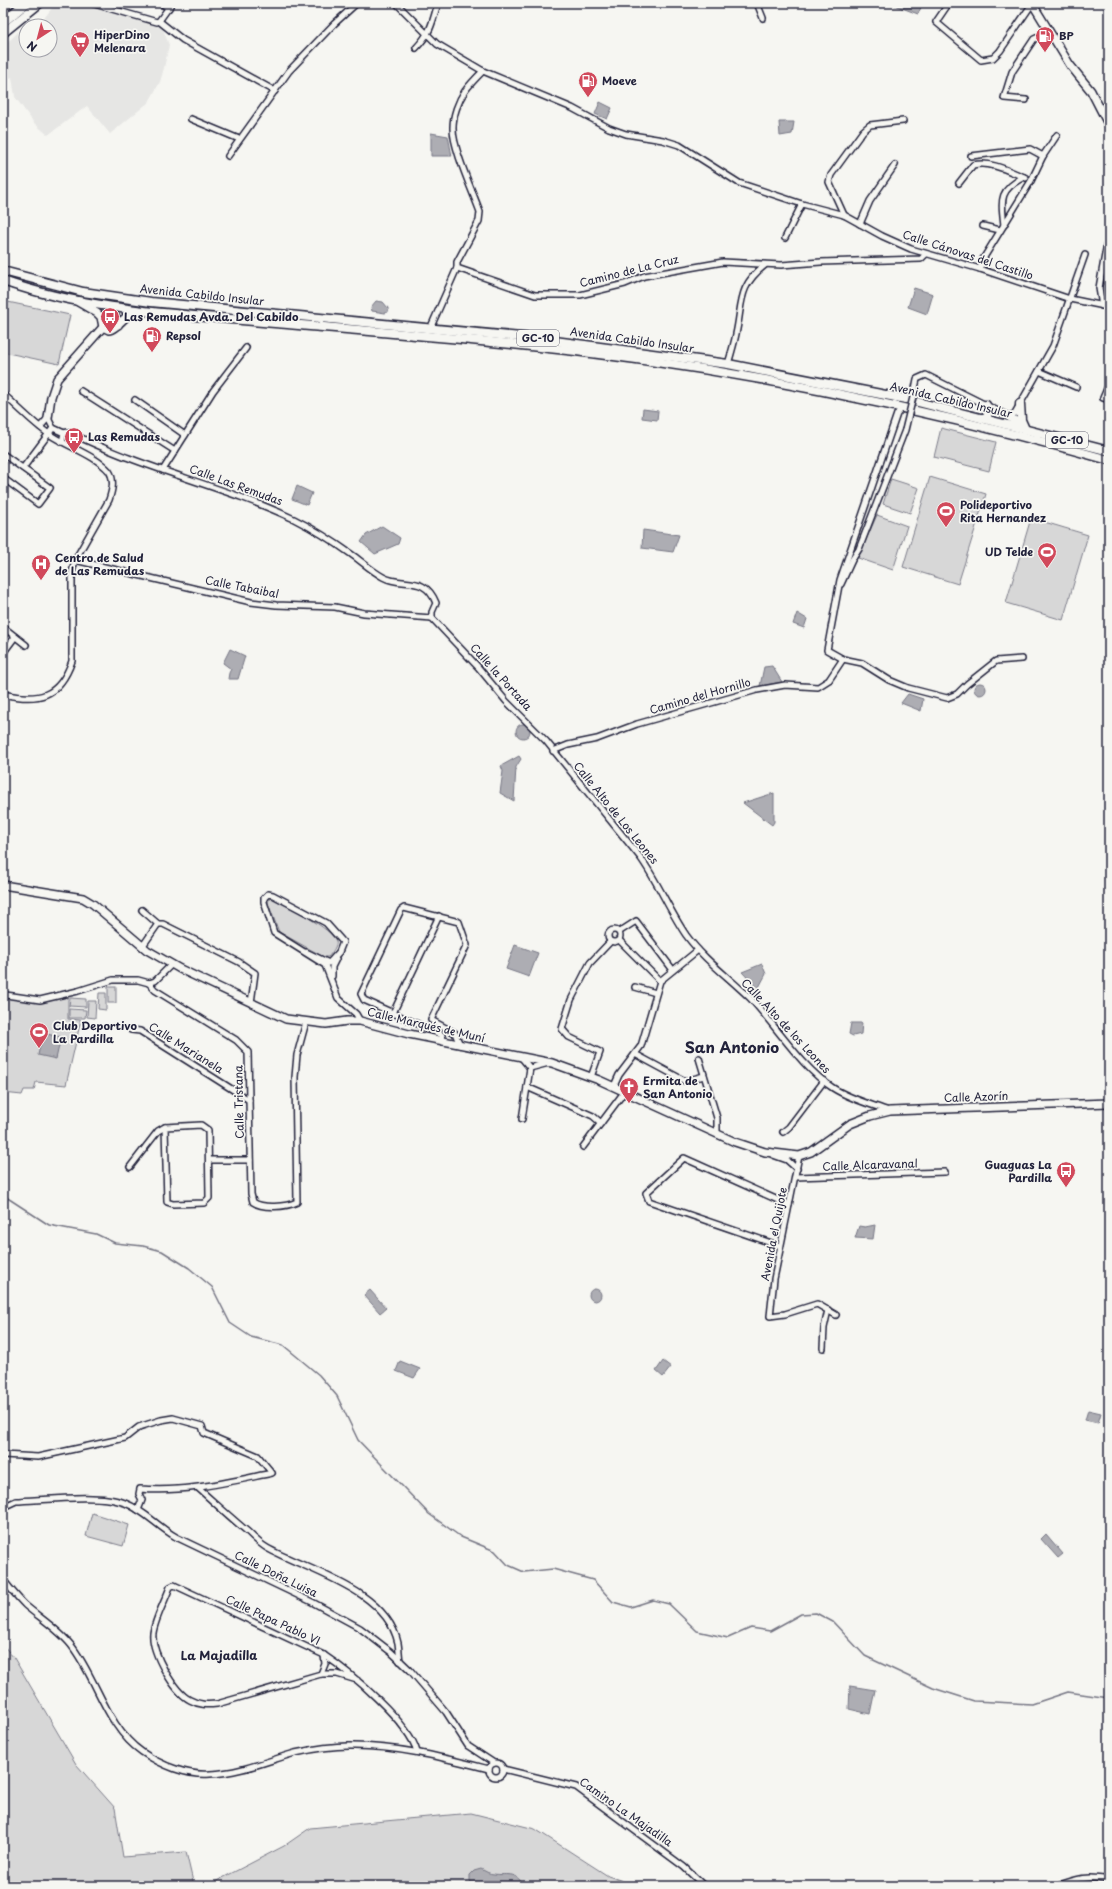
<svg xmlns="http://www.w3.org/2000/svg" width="1112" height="1889" font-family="'Playpen Sans',sans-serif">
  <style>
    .built { fill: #e6e6e4 }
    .green { fill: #d7d7d7; stroke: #7c7c89 }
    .water { fill: #adadb3; stroke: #757583 }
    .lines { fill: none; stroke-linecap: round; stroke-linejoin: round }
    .stream { stroke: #757583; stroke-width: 1.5 }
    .street-casing { stroke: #22223b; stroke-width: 8 }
    .secondary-casing { stroke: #22223b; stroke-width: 10 }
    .primary-casing { stroke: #22223b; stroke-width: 11 }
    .highway-casing { stroke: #22223b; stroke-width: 12 }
    .street { stroke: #f6f6f2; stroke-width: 5 }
    .secondary { stroke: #f6f6f2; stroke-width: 7 }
    .primary { stroke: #f6f6f2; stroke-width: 8 }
    .highway { stroke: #f6f6f2; stroke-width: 9 }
    .street-bridge-casing { stroke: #22223b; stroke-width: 8; stroke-linecap: butt }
    .street-bridge { stroke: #f6f6f2; stroke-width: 5 }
    .labels { text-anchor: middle; stroke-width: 3.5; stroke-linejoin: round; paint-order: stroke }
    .shield { fill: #f6f6f2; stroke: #626272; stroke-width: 1 }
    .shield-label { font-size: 10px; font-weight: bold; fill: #22223b }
    .poi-label { font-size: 11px; font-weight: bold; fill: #22223b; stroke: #f6f6f2; text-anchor: start }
    .street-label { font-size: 11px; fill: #22223b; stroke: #f6f6f2 }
    .neighbourhood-label { font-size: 12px; font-weight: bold; fill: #22223b; stroke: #f6f6f2 }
    .district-label { font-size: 15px; font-weight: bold; fill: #22223b; stroke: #f6f6f2 }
  </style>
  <rect width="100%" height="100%" fill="#f6f6f2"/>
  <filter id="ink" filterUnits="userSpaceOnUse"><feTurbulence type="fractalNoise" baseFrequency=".025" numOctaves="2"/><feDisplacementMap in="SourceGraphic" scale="8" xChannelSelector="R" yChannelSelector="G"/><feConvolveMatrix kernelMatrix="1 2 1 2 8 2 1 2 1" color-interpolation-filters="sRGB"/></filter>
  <g filter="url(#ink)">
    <!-- built -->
    <polygon class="built" points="56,3 88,3 159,25 163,29 169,45 164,68 160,82 149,102 110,134 87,106 48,135 34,123 15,97 12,77 3,81 3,43 10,40 19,31 26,35 26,50 50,50 50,26 38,26"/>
    <!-- green -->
    <g class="green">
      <polygon points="3,301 70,315 59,364 3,352"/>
      <polygon points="941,428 996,442 989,471 934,457"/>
      <polygon points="930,477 986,494 958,584 903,567"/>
      <polygon points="891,479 919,488 910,513 883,504"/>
      <polygon points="877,515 907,526 893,570 858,558"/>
      <polygon points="1031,518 1088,535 1063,620 1006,603"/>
      <path d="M274,898C287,906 331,928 336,941C338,945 331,954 328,957H324L279,932L268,903L269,899Z"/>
      <rect x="108" y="987" width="8" height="16"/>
      <polygon points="99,993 106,993 106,1010 98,1009"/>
      <path d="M68,996V1019L81,1020L66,1085L36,1082L34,1090H24L22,1095L3,1093V999C11,997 17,1000 25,1001C40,1003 54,1000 68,996Z"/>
      <polygon points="70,998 86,999 86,1007 69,1006"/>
      <polygon points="88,1001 96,1001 95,1018 87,1017"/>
      <polygon points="69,1009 86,1010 85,1018 69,1018"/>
      <polygon points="92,1513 129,1525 123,1546 86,1536"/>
      <polygon points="3,1645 14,1658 76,1764 115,1808 123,1857 186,1852 194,1886 3,1886"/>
      <polygon points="471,1813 535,1829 608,1876 637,1886 207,1886 284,1846 310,1828"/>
    </g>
    <!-- water -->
    <g class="water">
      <polygon points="894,3 923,3 918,14 894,5"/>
      <polygon points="600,102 612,108 607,119 595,114"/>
      <polygon points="779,122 794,122 792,134 780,136"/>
      <polygon points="431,133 448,136 452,156 431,156"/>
      <polygon points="914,288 933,294 927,314 908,307"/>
      <polygon points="376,301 383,302 388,308 388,312 385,313 372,311 371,307"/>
      <polygon points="643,409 658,411 657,420 642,418"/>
      <polygon points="297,486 312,493 307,505 292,499"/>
      <polygon points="382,526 400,538 398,544 375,554 361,542 366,535"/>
      <polygon points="643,530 679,535 673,552 642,548"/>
      <polygon points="797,613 807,619 804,628 793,624"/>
      <polygon points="230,649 245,656 238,679 228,679 229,673 231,669 223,663"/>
      <polygon points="772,666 782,682 760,686 764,667"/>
      <circle cx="980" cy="689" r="6"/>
      <polygon points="908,694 923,699 921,711 901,703"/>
      <circle cx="523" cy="731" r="7"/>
      <polygon points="519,756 521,759 516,767 514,801 500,793 503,771 501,766"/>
      <polygon points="774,793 774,822 772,825 743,803"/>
      <polygon points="515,945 538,953 529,977 506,969"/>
      <polygon points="762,964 766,974 758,989 742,972"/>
      <polygon points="851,1023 862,1023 861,1034 853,1036 849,1034"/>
      <polygon points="37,1032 61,1037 56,1059 38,1055 41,1042 36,1041"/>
      <polygon points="875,1225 873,1239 855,1238 859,1226 865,1227"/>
      <circle cx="595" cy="1295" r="6"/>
      <polygon points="370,1290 386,1308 380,1313 364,1295"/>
      <polygon points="400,1361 420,1369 414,1378 396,1371"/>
      <polygon points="663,1361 671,1367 663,1377 656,1371"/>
      <polygon points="1088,1410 1101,1413 1098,1423 1085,1420"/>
      <polygon points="1046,1534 1063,1554 1058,1558 1041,1539"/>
      <polygon points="850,1686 875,1690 870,1714 849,1709"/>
      <path d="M481,1869C485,1871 489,1874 494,1874C504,1876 515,1871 521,1882L520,1886L475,1885L470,1881V1875L474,1871Z"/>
    </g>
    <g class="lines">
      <!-- stream -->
      <polyline class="stream" points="3,1195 49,1225 96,1234 115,1243 143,1246 162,1251 189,1268 212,1287 230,1323 251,1337 283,1345 319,1375 337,1396 358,1440 429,1514 461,1537 495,1551 508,1565 524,1572 553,1569 593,1580 613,1602 631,1607 653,1600 669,1604 697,1631 728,1638 751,1628 770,1631 801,1614 816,1613 833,1622 865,1656 933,1688 974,1701 1032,1704 1068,1692 1109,1698"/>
      <!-- street casing -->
      <g class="street-casing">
        <g id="street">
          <polyline points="91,3 157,22 159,21 183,40 275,91"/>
          <polyline points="160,3 169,8"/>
          <polyline points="396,3 437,44 483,71 572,108 609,128 626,134 663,140 679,145 739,183 802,204 844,215 882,236 911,249 980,269 1070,299 1109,307"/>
          <polyline points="757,3 763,18"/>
          <polyline points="949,3 936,22 981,60 993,58 1000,51 1032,4"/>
          <polyline points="159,21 172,3"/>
          <path d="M416,48C431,32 432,24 438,3"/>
          <polyline points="1026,100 1004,98 1012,72 1034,39 1049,32"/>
          <polyline points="191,119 239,139"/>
          <polyline points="228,156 289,71 334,24 357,3"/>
          <polyline points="971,156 1030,149 1043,156"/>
          <path d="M959,183L973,165C991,161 1009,171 1024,177"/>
          <polyline points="844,215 829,182 831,175 863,131 870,125 903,121"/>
          <polyline points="860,224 870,201 895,165"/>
          <path d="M1004,225C1001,199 999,190 1024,177L1026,178"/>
          <polyline points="983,226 1000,230"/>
          <polyline points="785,238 802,204"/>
          <polyline points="457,268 535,295 580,295 625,284 644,276 723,262 781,265 821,262 921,259 926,254"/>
          <polyline points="980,269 983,259 1031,181 1043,156 1057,135"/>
          <polyline points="1102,306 1099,288 1109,232"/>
          <path d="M430,329L457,268V262L479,221L480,212C473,192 452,147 453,127C453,116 458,101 465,91C470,84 477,77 483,71"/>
          <path d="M728,364C731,354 734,344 736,334C743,303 737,287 765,265"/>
          <polyline points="1039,371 1076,387"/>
          <polyline points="1109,384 1103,398 1109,400"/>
          <polyline points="915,389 917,379 926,375 1010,417 1015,413 1053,346 1085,255"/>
          <polyline points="81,391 175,451"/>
          <path d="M3,394C18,407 33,423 49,434C66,446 95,455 109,471C115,480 112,491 109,500L75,560L72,573V661C59,698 38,702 3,694"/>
          <polyline points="135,400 185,435"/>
          <polyline points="903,407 897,414 840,580 827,650 843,659 862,663 889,680 908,688 947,698 957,694 967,684 996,661 1022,659"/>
          <polyline points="40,427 48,418 53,428 64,433"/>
          <path d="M62,442L64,433L68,432C88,441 109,451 129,458C184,479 241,494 294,519C314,529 333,541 351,554C361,561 372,571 383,577C403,588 425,574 436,603L432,612V618"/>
          <polyline points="3,454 50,488 38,504 3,478"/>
          <polyline points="23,468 53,428"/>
          <polyline points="163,470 213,391 246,348"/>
          <polyline points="75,560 251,602 276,605 335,607 364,613 432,618"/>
          <polyline points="841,584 852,560 859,549 905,430"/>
          <path d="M432,618L478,667L506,701L546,741L640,857C658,882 669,910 686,935C704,960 730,978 751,999C776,1026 803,1069 833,1088C850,1099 870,1104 889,1111"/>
          <polyline points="3,627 26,645"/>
          <polyline points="3,653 15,637"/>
          <polyline points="553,751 568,745 597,739 637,724 757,690 785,685 818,687 829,680 843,659"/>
          <polyline points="142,910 158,924 163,924 239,962 255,973 251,1003"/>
          <circle cx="614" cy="936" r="6"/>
          <polyline points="619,932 636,921 673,970"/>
          <polyline points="619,940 660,981"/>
          <polyline points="142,947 158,924"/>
          <polyline points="306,952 329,963 339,952 343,942 326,923 273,895 268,894 264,898 264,902 274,933 325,965 338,998 356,1014 360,1021"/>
          <polyline points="332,976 332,967 336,959"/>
          <path d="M149,983L155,990L236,1040L248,1052L251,1194L253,1202C263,1209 286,1207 297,1202L295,1077L297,1055L306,1022"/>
          <polyline points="149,983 155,981 172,964"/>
          <polyline points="635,987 656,993"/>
          <polyline points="3,996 6,995 40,1000 78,991 113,980 138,980 149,983"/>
          <polyline points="393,1013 439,916"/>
          <polyline points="131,1030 140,1031 249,1100"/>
          <polyline points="443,1042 442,1035 364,1000 361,994 401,910 404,908 459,922 467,945 431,1020 455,1033 460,1045"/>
          <polyline points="635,1054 685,1081 704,1076"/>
          <polyline points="521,1057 530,1068 549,1063"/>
          <polyline points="699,1058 717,1118 717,1133"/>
          <polyline points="591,1077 600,1052 569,1037 562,1029 571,1000 590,963 610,942"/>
          <polyline points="614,1086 619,1075 641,1046 660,981 698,950"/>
          <polyline points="527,1087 593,1116 601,1123"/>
          <polyline points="522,1119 530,1068"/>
          <polygon points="201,1125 208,1130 209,1198 204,1203 173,1204 167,1202 165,1127"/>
          <polyline points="783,1132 789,1127 824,1081"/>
          <polyline points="583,1147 625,1091"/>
          <polyline points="773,1155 787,1160 797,1169"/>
          <polyline points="799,1156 774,1279 770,1316 785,1314 817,1304 836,1315"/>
          <polyline points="209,1160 250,1160"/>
          <polyline points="130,1167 158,1131 165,1127"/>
          <polyline points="795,1177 945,1172"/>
          <polyline points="780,1246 649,1201 646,1193 684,1158 789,1205"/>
          <polyline points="823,1348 824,1328 828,1310"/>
          <path d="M3,1455L38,1457L125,1438L139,1427L161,1420L173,1418L202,1426L204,1433L258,1456L272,1473C228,1482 185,1493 140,1489L139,1494L142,1500L138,1510"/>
          <path d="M198,1488C215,1503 231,1518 248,1532C254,1538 260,1544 267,1548C308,1571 386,1589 398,1643C399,1649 399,1655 400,1661"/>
          <path d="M3,1507L16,1501C45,1500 100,1493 125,1503C144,1510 158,1527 176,1537L312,1602L360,1628L391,1652L410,1670L446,1712L468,1746L494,1763"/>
          <path d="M3,1580C10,1588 17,1597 25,1605C40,1618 58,1629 71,1645C97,1678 106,1727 142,1752C161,1765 187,1776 210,1774C240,1773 267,1761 295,1753C313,1749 331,1746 349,1746C395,1745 445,1758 489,1769"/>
          <polyline points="321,1674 325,1664 324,1655"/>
          <path d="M357,1680L337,1674H321L217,1704C207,1705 199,1705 190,1700C174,1692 151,1652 153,1633C155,1619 165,1601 170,1587L174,1585L324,1655C350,1672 410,1723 417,1752"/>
          <circle cx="496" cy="1770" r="7"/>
          <polyline points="503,1769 576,1787 684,1867 704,1886"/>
          <path d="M1057,1886C1079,1878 1086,1876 1109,1880"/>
        </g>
      </g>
      <!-- secondary casing -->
      <g class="secondary-casing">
        <g id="secondary">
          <polyline points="1032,3 1070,65 1091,91 1109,126"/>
          <path d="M78,302L97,313L101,317L103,327L109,330C115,330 126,315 135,310"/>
          <polyline points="102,320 108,315 114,315 117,319 118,325"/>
          <polyline points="48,418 51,397 57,379 103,327"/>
          <polyline points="3,885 83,898 93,904 147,950 180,969 286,1019 326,1024 347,1021 360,1021 409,1034 552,1063 599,1080 735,1142 765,1152 799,1156 811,1152 850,1124 870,1116 890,1111 1109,1103"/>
        </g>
      </g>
      <!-- primary casing -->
      <g class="primary-casing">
        <g id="primary">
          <polyline points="3,33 40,3"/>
          <polyline points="3,271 83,292 151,302 532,338 728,364 906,399 1109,451"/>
          <path d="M3,281C80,308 161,313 242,320C332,328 422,335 512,344C714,364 914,405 1109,460"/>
          <polyline points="1020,404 1021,420 1025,429"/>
          <polyline points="1010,417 1021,426"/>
          <path d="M982,418H986C989,413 988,411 986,405"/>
        </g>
      </g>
      <!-- highway casing -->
      <g class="highway-casing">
        <g id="highway">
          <polyline points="3,8 9,3"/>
          <polyline points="3,22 26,3"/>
        </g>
      </g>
      <!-- street -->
      <use href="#street" class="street"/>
      <!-- secondary -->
      <use href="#secondary" class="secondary"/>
      <!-- primary -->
      <use href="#primary" class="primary"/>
      <!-- highway -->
      <use href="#highway" class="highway"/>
      <!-- street-bridge casing -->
      <g class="street-bridge-casing">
        <polyline id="street-bridge" points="905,430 915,389"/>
      </g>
      <!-- street-bridge -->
      <use href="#street-bridge" class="street-bridge"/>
    </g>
  </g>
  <!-- icons -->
  <defs>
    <g id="fuel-pin" transform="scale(1)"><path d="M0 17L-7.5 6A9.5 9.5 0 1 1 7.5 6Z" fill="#d1495b" stroke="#f6f6f2"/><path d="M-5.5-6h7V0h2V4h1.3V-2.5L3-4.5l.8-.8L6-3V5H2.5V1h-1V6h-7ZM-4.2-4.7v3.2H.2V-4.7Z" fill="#fff"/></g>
    <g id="supermarket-pin" transform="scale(1)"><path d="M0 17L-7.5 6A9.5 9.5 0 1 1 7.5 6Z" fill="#d1495b" stroke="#f6f6f2"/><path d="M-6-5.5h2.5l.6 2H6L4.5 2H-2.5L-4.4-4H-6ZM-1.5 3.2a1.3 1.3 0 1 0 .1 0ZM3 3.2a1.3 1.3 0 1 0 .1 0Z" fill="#fff"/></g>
    <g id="bus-pin" transform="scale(1)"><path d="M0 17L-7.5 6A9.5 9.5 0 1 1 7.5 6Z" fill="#d1495b" stroke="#f6f6f2"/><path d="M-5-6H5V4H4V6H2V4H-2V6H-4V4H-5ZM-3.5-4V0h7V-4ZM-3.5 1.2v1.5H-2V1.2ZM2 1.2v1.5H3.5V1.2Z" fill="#fff"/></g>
    <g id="stadium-pin" transform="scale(1)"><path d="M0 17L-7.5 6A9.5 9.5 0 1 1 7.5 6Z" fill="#d1495b" stroke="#f6f6f2"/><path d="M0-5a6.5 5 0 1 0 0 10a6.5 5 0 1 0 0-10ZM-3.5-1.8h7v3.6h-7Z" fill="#fff"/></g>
    <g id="hospital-pin" transform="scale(1)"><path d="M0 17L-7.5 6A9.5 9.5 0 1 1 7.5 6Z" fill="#d1495b" stroke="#f6f6f2"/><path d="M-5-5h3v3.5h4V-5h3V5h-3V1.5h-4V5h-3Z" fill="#fff"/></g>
    <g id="church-pin" transform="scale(1)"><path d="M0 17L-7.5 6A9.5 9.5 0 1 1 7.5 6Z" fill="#d1495b" stroke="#f6f6f2"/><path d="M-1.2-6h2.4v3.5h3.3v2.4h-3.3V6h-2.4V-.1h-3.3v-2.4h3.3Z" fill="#fff"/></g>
  </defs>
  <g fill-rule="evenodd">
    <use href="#fuel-pin" x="1045" y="36"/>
    <use href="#supermarket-pin" x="80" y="41"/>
    <use href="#fuel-pin" x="588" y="81"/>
    <use href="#bus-pin" x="110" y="317"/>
    <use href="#fuel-pin" x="152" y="336"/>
    <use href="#bus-pin" x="74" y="437"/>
    <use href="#stadium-pin" x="946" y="511"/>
    <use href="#stadium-pin" x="1047" y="552"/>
    <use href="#hospital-pin" x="41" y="564"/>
    <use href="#stadium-pin" x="39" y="1032"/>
    <use href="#church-pin" x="629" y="1087"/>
    <use href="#bus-pin" x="1066" y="1171"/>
  </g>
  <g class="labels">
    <!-- shield labels -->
    <g class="shield">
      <rect x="517" y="330" width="42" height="16" rx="3"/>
      <rect x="1046" y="432" width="42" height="16" rx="3"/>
    </g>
    <g class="shield-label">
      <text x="538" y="342">GC-10</text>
      <text x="1067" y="444">GC-10</text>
    </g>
    <!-- poi labels -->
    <g class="poi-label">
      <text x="94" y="39">HiperDino<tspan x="94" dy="13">Melenara</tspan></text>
      <text x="1059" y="40">BP</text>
      <text x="602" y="85">Moeve</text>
      <text x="124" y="321">Las Remudas Avda. Del Cabildo</text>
      <text x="166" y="340">Repsol</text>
      <text x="88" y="441">Las Remudas</text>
      <text x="960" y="509">Polideportivo<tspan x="960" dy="13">Rita Hernandez</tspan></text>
      <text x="1033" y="556" text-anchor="end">UD Telde</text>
      <text x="55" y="562">Centro de Salud<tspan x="55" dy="13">de Las Remudas</tspan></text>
      <text x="53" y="1030">Club Deportivo<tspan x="53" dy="13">La Pardilla</tspan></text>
      <text x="643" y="1085">Ermita de<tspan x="643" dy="13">San Antonio</tspan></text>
      <text x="1052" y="1169" text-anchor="end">Guaguas La<tspan x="1052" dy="13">Pardilla</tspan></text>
    </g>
    <!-- street labels -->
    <g class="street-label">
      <text transform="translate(968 255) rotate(18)" y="4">Calle Cánovas del Castillo</text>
      <text transform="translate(629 271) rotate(-14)" y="4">Camino de La Cruz</text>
      <text transform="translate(202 295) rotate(6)" y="4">Avenida Cabildo Insular</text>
      <text transform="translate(632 340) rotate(8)" y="4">Avenida Cabildo Insular</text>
      <text transform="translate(951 400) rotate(13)" y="4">Avenida Cabildo Insular</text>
      <text transform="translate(236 485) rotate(20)" y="4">Calle Las Remudas</text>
      <text transform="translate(242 587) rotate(11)" y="4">Calle Tabaibal</text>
      <text transform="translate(501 677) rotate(48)" y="4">Calle la Portada</text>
      <text transform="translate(700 696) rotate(-16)" y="4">Camino del Hornillo</text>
      <text transform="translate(616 813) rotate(51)" y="4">Calle Alto de Los Leones</text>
      <text transform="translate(426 1025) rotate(13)" y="4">Calle Marqués de Muní</text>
      <text transform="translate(786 1026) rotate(47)" y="4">Calle Alto de los Leones</text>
      <text transform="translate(186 1048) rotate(32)" y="4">Calle Marianela</text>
      <text transform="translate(976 1097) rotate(-2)" y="4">Calle Azorín</text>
      <text transform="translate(239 1102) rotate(-91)" y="4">Calle Tristana</text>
      <text transform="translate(870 1165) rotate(-2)" y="4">Calle Alcaravanal</text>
      <text transform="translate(774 1234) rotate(-79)" y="4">Avenida el Quijote</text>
      <text transform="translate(276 1574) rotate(26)" y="4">Calle Doña Luisa</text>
      <text transform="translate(273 1620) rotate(25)" y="4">Calle Papa Pablo VI</text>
      <text transform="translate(626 1812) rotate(35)" y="4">Camino La Majadilla</text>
    </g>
    <!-- neighbourhood labels -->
    <g class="neighbourhood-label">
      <text x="219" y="1660">La Majadilla</text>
    </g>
    <!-- district labels -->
    <g class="district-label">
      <text x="732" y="1053">San Antonio</text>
    </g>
  </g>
  <!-- margin -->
  <rect width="1112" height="1889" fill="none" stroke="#f6f6f2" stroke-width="16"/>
  <rect x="8" y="8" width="1096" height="1873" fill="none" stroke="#22223b" stroke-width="1.5" filter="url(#ink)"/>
  <!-- north arrow -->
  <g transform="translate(38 38) rotate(216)"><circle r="19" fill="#f6f6f2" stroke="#a1a1a9"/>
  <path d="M0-3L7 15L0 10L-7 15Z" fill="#d1495b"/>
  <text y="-6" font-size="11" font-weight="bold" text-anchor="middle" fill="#22223b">N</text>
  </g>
</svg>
